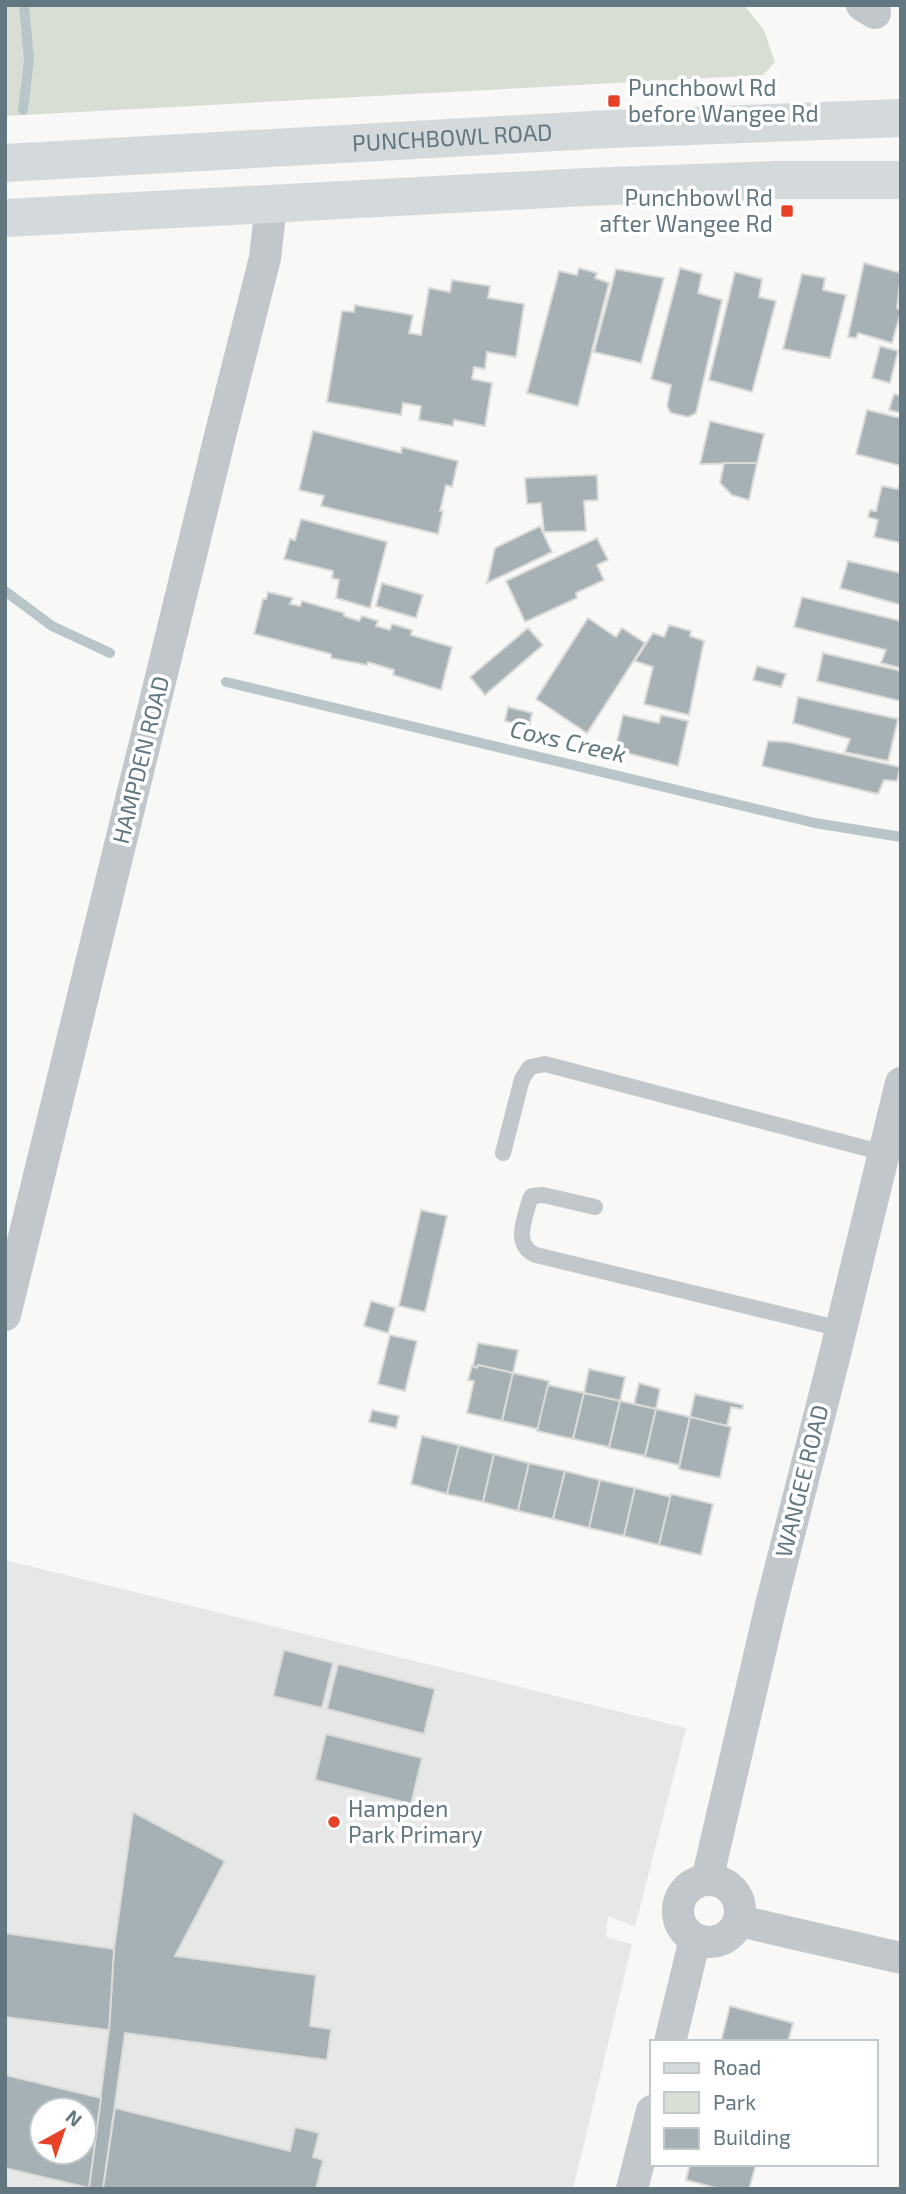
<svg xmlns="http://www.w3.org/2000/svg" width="906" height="2194" font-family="'Exo 2',sans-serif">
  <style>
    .built { fill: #e6e8e7; fill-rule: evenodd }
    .green { fill: #d9ded5 }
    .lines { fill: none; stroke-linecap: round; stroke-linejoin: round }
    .stream { stroke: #b9c6c9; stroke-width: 10 }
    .building { fill: #a6b1b5; stroke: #dadad8; stroke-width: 2; fill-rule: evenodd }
    .lane { stroke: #c1c7ca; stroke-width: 16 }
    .street { stroke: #c1c7ca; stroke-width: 32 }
    .primary { stroke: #d4d9dc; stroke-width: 38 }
    .poi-dot { fill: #e74227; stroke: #fff; stroke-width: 2.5 }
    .labels { text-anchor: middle; stroke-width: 7; stroke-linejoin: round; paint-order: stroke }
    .poi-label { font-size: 23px; fill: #637781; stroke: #fff; text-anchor: start }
    .street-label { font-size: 23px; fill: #637781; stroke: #fff }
    .water-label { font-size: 24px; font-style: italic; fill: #5e767c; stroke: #fff }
  </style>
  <rect width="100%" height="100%" fill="#f8f8f6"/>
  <!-- built -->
  <path class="built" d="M5,1560L686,1728L635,1927L608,1916L606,1937L632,1944L573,2189H5ZM42,2110H84V2152H42Z"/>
  <!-- green -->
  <polygon class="green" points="5,5 744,5 764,30 775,62 763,75 5,116"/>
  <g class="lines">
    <!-- stream -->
    <g class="stream">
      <polyline points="23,110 29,60 24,5"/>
      <polyline points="5,591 52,626 110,653"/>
      <polyline points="226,682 815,823 901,837"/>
    </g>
  </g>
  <!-- building -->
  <g class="building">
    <polygon points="864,263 901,273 897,308 901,311 892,343 858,333 856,338 848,337"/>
    <polygon points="579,268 597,273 595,278 609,283 578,406 527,393 559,271 577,275"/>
    <polygon points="680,268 702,274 698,293 722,300 696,413 688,417 671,413 667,406 671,385 651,379"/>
    <polygon points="616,269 664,278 641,363 594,352"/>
    <polygon points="735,272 762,279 759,297 776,301 752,392 709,380"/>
    <polygon points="802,274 825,278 823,290 846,295 830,358 783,349"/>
    <polygon points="452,280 490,286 488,298 524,304 516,357 487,352 485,369 474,367 472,379 492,383 485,426 454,420 453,426 419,420 421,406 403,403 401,415 327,402 342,311 354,312 355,305 413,315 409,333 421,335 429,288 450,292"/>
    <polygon points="880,346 898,351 890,383 872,378"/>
    <polygon points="894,394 901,396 901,413 889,410"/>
    <polygon points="867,410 901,418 901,466 856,454"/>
    <polygon points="710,421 764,434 757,463 700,464"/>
    <polygon points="313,431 401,453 402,447 458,461 452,487 446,485 440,511 443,511 438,534 321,506 324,496 299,490"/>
    <polygon points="724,463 757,463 749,500 732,495 720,483"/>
    <polygon points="597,475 598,500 584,501 586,531 544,532 541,503 527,504 525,478"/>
    <polygon points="882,486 898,489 899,486 901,487 901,543 874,537 878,520 868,517 870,510 876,511"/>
    <polygon points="301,519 387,542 370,608 336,598 339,580 332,578 333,571 284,559 290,539 295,540"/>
    <polygon points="540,526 552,552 487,583 495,548"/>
    <polygon points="597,538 608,560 597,565 604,580 576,593 577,598 525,622 506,581"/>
    <polygon points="848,561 901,573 901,605 840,588"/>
    <polygon points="382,583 423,595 416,618 376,606"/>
    <polygon points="268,592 293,598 290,604 300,606 302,601 344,613 344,616 359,621 362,616 378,621 376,626 390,630 392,624 412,630 411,635 452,647 441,690 393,675 394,670 368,662 367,665 331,658 331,654 254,634 263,599 266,599"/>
    <polygon points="802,597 901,621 901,668 881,663 886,650 794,627"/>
    <polygon points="588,618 616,637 622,628 645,643 587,733 536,699"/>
    <polygon points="669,625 691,631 690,636 704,641 689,715 644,704 653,667 635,661 653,633 664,637"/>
    <polygon points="528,628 543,645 485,695 470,677"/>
    <polygon points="823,653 901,671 900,701 817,681"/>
    <polygon points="757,666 786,674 781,687 753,680"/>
    <polygon points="798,697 898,719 888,761 845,752 850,739 793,723"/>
    <polygon points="508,707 532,713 529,727 505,721"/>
    <polygon points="623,715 659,723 661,715 688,721 678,766 615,750"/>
    <polygon points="768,741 788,742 900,767 897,781 884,780 878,794 762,766"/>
    <polygon points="421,1210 447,1216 425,1312 399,1306"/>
    <polygon points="371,1301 395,1308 388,1333 364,1326"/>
    <polygon points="390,1335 417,1341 405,1391 378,1384"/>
    <polygon points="478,1343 518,1350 513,1373 478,1365 477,1368 473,1366"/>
    <polygon points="478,1365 513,1373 502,1421 467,1413 474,1381 468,1380 472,1366 477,1368"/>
    <polygon points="589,1369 625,1377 620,1401 584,1393"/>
    <polygon points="513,1373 549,1381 538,1429 502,1421"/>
    <polygon points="639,1383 660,1389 656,1409 634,1404"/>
    <polygon points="548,1385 584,1393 573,1439 537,1431"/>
    <polygon points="584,1393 620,1401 609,1447 573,1439"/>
    <polygon points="695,1394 743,1405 742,1409 731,1407 727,1426 690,1417"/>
    <polygon points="620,1401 656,1409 645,1456 609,1448"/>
    <polygon points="656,1409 690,1417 679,1465 645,1457"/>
    <polygon points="372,1410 399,1416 396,1428 369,1422"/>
    <polygon points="690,1417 731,1427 720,1478 679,1469"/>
    <polygon points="422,1436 459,1445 447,1494 411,1484"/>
    <polygon points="459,1445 494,1454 483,1502 447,1494"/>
    <polygon points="494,1454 529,1463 518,1511 483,1502"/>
    <polygon points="529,1463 565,1471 553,1519 518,1511"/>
    <polygon points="565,1471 600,1480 589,1528 553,1519"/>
    <polygon points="600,1480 635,1488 624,1536 589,1528"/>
    <polygon points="635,1488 671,1497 659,1545 624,1536"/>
    <polygon points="671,1494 713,1504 701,1555 659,1545"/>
    <polygon points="284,1650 333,1663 322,1708 273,1696"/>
    <polygon points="338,1664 435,1689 424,1734 327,1709"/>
    <polygon points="326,1734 422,1758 411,1804 315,1780"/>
    <polygon points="133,1812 225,1861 175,1956 316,1975 310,2026 331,2029 327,2060 125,2033 103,2189 92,2189 89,2188 109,2030 114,1949"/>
    <polygon points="5,1933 114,1949 109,2030 5,2017"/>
    <polygon points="730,2006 793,2023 788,2042 721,2042"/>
    <path d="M5,2075L101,2098L89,2188L5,2168ZM42,2110H84V2152H42Z"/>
    <polygon points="115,2108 290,2151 295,2127 319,2133 313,2157 323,2160 316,2189 103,2189"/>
    <polygon points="690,2164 756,2164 749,2189 720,2189 686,2180"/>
  </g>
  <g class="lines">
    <!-- lane -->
    <g class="lane">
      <polyline points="503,1153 522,1079 530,1067 545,1064 884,1153"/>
      <path d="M595,1207L543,1195L532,1196L530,1199C525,1218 512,1245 536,1255L841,1329"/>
    </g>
    <!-- street -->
    <g class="street">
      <polyline points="862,5 875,13"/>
      <polyline points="5,1315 221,432 265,258 271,205"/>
      <polyline points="707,1880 772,1601 834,1358 901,1083"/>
      <circle cx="709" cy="1911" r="31"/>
      <polyline points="739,1921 901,1958"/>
      <polyline points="670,2042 695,1939"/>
      <polyline points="632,2189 652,2111"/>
    </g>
    <!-- primary -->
    <g class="primary">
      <path id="s1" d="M5,163L610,129L901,118"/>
      <polyline points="5,218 586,187 775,180 901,180"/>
    </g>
  </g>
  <!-- markers -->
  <g class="poi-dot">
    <rect x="607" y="94" width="14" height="14" rx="3.5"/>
    <rect x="780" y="204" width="14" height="14" rx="3.5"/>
    <circle cx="334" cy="1822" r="7"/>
  </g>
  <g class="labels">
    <!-- poi labels -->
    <g class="poi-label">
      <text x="628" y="96">Punchbowl Rd<tspan x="628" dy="26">before Wangee Rd</tspan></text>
      <text x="773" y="206" text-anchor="end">Punchbowl Rd<tspan x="773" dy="26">after Wangee Rd</tspan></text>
      <text x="348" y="1817">Hampden<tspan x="348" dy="26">Park Primary</tspan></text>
    </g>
    <!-- street labels -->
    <g class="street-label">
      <text dy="8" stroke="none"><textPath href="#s1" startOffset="448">PUNCHBOWL ROAD</textPath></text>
      <text transform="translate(141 760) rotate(-76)" y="8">HAMPDEN ROAD</text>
      <text transform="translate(802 1481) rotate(-76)" y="8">WANGEE ROAD</text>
    </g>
    <!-- water labels -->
    <g class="water-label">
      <text transform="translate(568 742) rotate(13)" y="8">Coxs Creek</text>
    </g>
  </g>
  <!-- border -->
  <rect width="906" height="2194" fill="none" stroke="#637781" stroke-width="14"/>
  <!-- legend -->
  <rect x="650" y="2040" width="228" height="126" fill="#ffffff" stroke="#c1c9cd" stroke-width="2"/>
  <rect x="664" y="2063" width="35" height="10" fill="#d4d9dc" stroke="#c1c9cd" stroke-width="2"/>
  <text x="713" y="2075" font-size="21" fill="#637781">Road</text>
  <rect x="664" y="2092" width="35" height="21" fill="#d9ded5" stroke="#c1c9cd" stroke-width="2"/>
  <text x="713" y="2110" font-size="21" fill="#637781">Park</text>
  <rect x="664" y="2128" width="35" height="21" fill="#a6b1b5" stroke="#c1c9cd" stroke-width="2"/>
  <text x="713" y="2145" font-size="21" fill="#637781">Building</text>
  <!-- north arrow -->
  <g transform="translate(63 2131) rotate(40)"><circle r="33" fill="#ffffff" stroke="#c1c9cd" stroke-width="2"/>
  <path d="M0-5L12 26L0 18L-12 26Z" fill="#e74227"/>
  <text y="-10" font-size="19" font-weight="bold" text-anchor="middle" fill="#637781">N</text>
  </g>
</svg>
